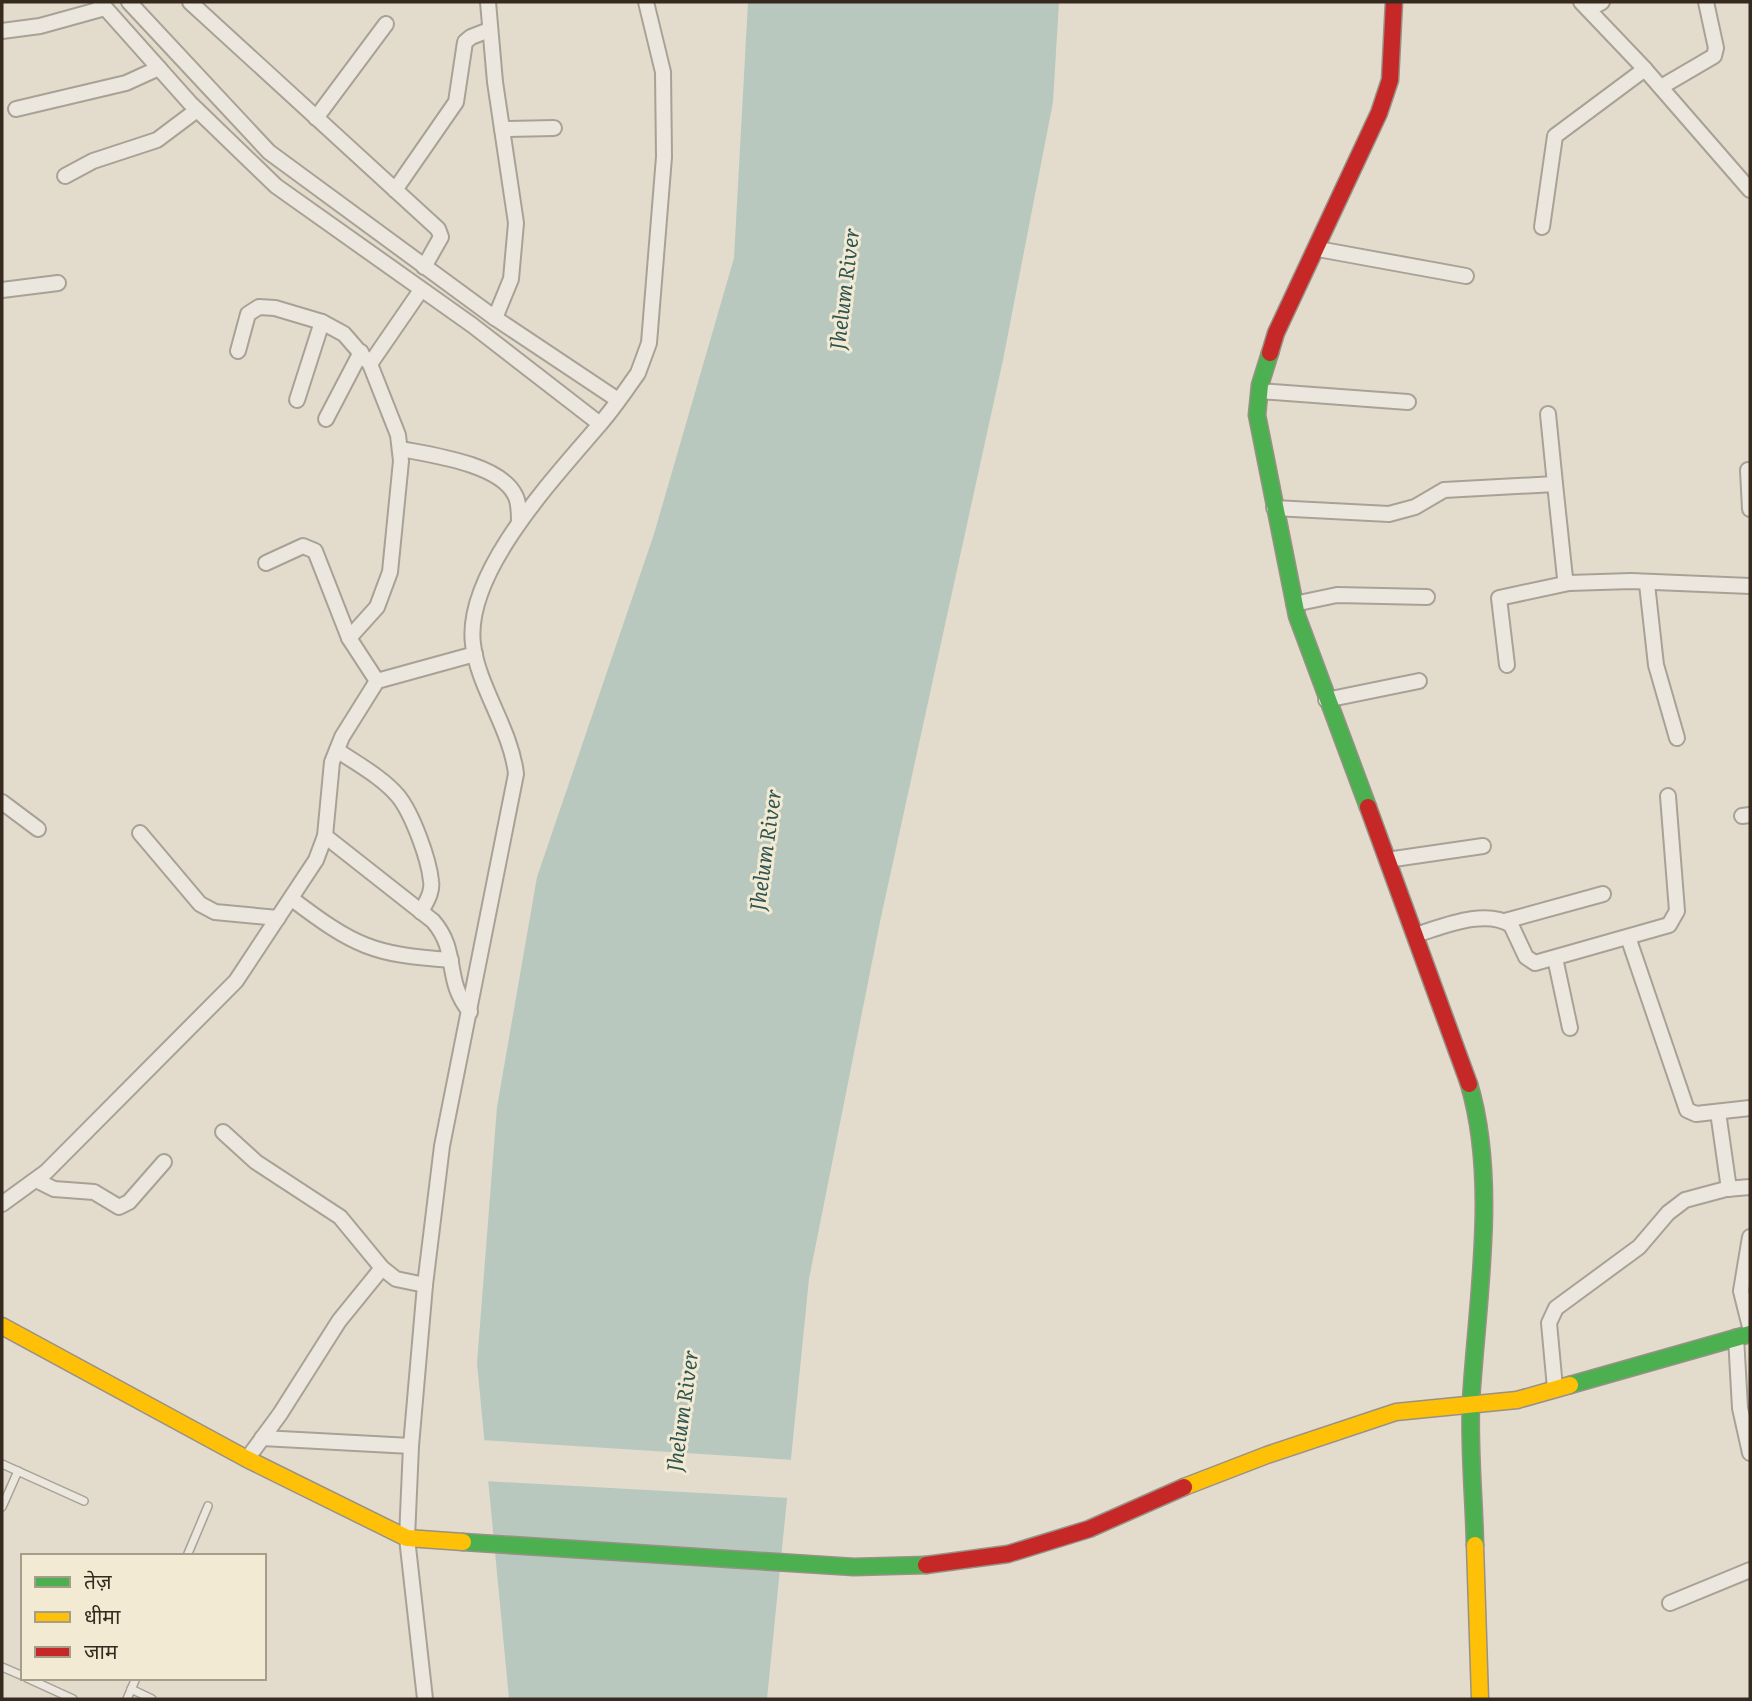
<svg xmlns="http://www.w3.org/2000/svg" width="1752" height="1701" font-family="Literata,'Noto Sans Devanagari',serif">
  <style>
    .water { fill: #b8c8be }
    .pier { fill: #e3dccd }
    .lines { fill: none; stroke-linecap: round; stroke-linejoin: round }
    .lane-casing { stroke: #a8a196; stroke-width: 10 }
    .street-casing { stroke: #a8a196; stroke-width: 18 }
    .fast-casing { stroke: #989186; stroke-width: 19 }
    .slow-casing { stroke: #989186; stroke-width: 19 }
    .jam-casing { stroke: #989186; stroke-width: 19 }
    .lane { stroke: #ece7de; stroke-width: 7 }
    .street { stroke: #ece7de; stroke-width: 14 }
    .fast { stroke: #4caf50; stroke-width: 16 }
    .slow { stroke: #ffc107; stroke-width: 16 }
    .jam { stroke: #c62828; stroke-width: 16 }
    .labels { text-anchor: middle; stroke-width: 6; stroke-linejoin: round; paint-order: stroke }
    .water-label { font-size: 21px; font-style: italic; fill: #2f5552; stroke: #f3ead3 }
  </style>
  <rect width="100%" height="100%" fill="#e3dccd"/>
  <!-- water -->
  <polygon class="water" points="748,2 1059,2 1053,102 1003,360 881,917 809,1279 767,1699 509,1699 477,1363 497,1107 537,877 654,534 734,258"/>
  <!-- pier -->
  <polygon class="pier" points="481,1440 794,1460 790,1498 485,1481"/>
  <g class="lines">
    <!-- lane casing -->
    <g class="lane-casing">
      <g id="lane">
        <polyline points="2,1464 84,1501"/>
        <polyline points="2,1507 18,1471"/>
        <polyline points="187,1556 208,1506"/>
        <polyline points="2,1667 23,1676"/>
        <polyline points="27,1678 73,1699"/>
        <polyline points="131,1689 152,1699"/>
        <polyline points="127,1699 136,1678"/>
      </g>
    </g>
    <!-- street casing -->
    <g class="street-casing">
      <g id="street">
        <polyline points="100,2 190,103 276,186 472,325 600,424"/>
        <polyline points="129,2 269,152 495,318 618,400"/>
        <polyline points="190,2 438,229 441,237 424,267"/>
        <polyline points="488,2 495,82 516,223 511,279 495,318"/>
        <polyline points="1581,2 1643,67 1750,190"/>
        <polyline points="1589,9 1602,2"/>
        <polyline points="2,31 40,26 105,8"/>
        <polyline points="1661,87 1714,56 1716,48 1706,2"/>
        <polyline points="16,109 126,83 159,68"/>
        <polyline points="316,118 386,24"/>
        <polyline points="502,129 554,128"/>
        <polyline points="65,176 93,161 157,140 197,110"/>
        <polyline points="395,190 456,102 465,42 471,37 489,30"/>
        <polyline points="1542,227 1555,136 1645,69"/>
        <polyline points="1318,249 1466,276"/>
        <polyline points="2,290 58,283"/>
        <polyline points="238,351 248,314 259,307 275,308 322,322 344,334 370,364 398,435 401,461 390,572 377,607 349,638"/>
        <polyline points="370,364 421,290"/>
        <polyline points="1259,391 1408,402"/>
        <polyline points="297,400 322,322"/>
        <polyline points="1548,414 1555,484"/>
        <polyline points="326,419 361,352"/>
        <path d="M401,449C432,455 500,464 515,495C519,502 519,513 519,522"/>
        <polyline points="1748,470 1750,509"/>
        <polyline points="1274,508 1389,514 1415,507 1444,490 1555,484 1565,578 1569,583 1631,581 1750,586"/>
        <polyline points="266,563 303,546 315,551 349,638 377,681"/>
        <polyline points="1647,584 1656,665 1677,738"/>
        <polyline points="1294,604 1337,595 1427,597"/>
        <polyline points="1507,665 1499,598 1569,583"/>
        <polyline points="1326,700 1419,681"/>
        <path d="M337,750C357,764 382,777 398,796C412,813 429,859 431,881C433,892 426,902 421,912"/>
        <polyline points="2,802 38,829"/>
        <polyline points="1742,816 1750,815"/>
        <polyline points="140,833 200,904 215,912 278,918"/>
        <path d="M325,836L433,921C460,952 443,979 470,1012"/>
        <polyline points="1387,860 1483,846"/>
        <path d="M292,899C354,946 373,955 451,960"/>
        <polyline points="1505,921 1603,894"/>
        <path d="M1415,935C1442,927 1485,908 1511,925L1526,957L1535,963L1669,925L1677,911L1668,796"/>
        <polyline points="1628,937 1687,1110 1696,1114 1750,1108"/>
        <polyline points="1555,958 1570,1028"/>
        <polyline points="1718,1112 1729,1189"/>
        <polyline points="223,1132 256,1162 340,1217 382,1268 396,1279 425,1285"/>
        <polyline points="36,1180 54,1189 94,1192 119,1207 129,1202 164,1162"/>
        <polyline points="2,1204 46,1172 236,981 316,860 325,836 332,762 342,737 377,681 475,654"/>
        <polyline points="1750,1237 1741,1291 1750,1327"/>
        <polyline points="1736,1337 1740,1408 1750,1453"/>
        <polyline points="1555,1388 1549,1323 1556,1308 1639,1247 1668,1213 1685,1200 1726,1189 1750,1187"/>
        <polyline points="262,1438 411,1446"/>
        <polyline points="247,1459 280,1414 339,1321 382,1268"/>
        <polyline points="1670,1603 1750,1570"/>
        <path d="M425,1699L407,1538L411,1446L425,1285L442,1146L516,774C511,729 478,687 473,644C464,572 557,475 600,424C614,408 626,390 638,373L649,343L664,157L663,72L646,2"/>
      </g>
    </g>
    <!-- fast casing -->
    <g class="fast-casing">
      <g id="fast">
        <polyline points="1270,353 1260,385 1257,415 1297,616 1368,807"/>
        <path d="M1469,1084C1498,1181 1477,1301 1471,1401C1469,1449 1474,1497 1475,1545"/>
        <polyline points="1570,1385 1750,1334"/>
        <polyline points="463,1542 854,1567 926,1565"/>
      </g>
    </g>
    <!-- slow casing -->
    <g class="slow-casing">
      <g id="slow">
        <polyline points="2,1326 247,1459 407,1538 463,1542"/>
        <polyline points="1184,1487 1267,1455 1396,1412 1517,1400 1570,1385"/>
        <polyline points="1475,1545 1480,1699"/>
      </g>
    </g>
    <!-- jam casing -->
    <g class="jam-casing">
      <g id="jam">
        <polyline points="1270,353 1276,333 1379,113 1390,80 1394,2"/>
        <polyline points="1368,807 1469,1084"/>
        <polyline points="926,1565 1008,1554 1089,1529 1184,1487"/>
      </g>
    </g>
    <!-- lane -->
    <use href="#lane" class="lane"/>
    <!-- street -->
    <use href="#street" class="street"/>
    <!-- fast -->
    <use href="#fast" class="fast"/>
    <!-- slow -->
    <use href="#slow" class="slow"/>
    <!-- jam -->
    <use href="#jam" class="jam"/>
  </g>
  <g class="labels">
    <!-- water labels -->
    <g class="water-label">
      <text transform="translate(845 289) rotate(-83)" y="7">Jhelum River</text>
      <text transform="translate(766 850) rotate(-82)" y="7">Jhelum River</text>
      <text transform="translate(683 1411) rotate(-82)" y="7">Jhelum River</text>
    </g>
  </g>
  <!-- border -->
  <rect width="1752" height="1701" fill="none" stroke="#362a1f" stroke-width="7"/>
  <!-- legend -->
  <rect x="21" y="1554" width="245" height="126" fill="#f3ead3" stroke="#a79d8b" stroke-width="2"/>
  <rect x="35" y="1577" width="35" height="10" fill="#4caf50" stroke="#a79d8b" stroke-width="2"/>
  <text x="84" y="1589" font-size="21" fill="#362a1f">तेज़</text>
  <rect x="35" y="1612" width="35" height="10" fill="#ffc107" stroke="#a79d8b" stroke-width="2"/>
  <text x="84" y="1624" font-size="21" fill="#362a1f">धीमा</text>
  <rect x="35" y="1647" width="35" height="10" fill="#c62828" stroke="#a79d8b" stroke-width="2"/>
  <text x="84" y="1659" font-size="21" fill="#362a1f">जाम</text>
</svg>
